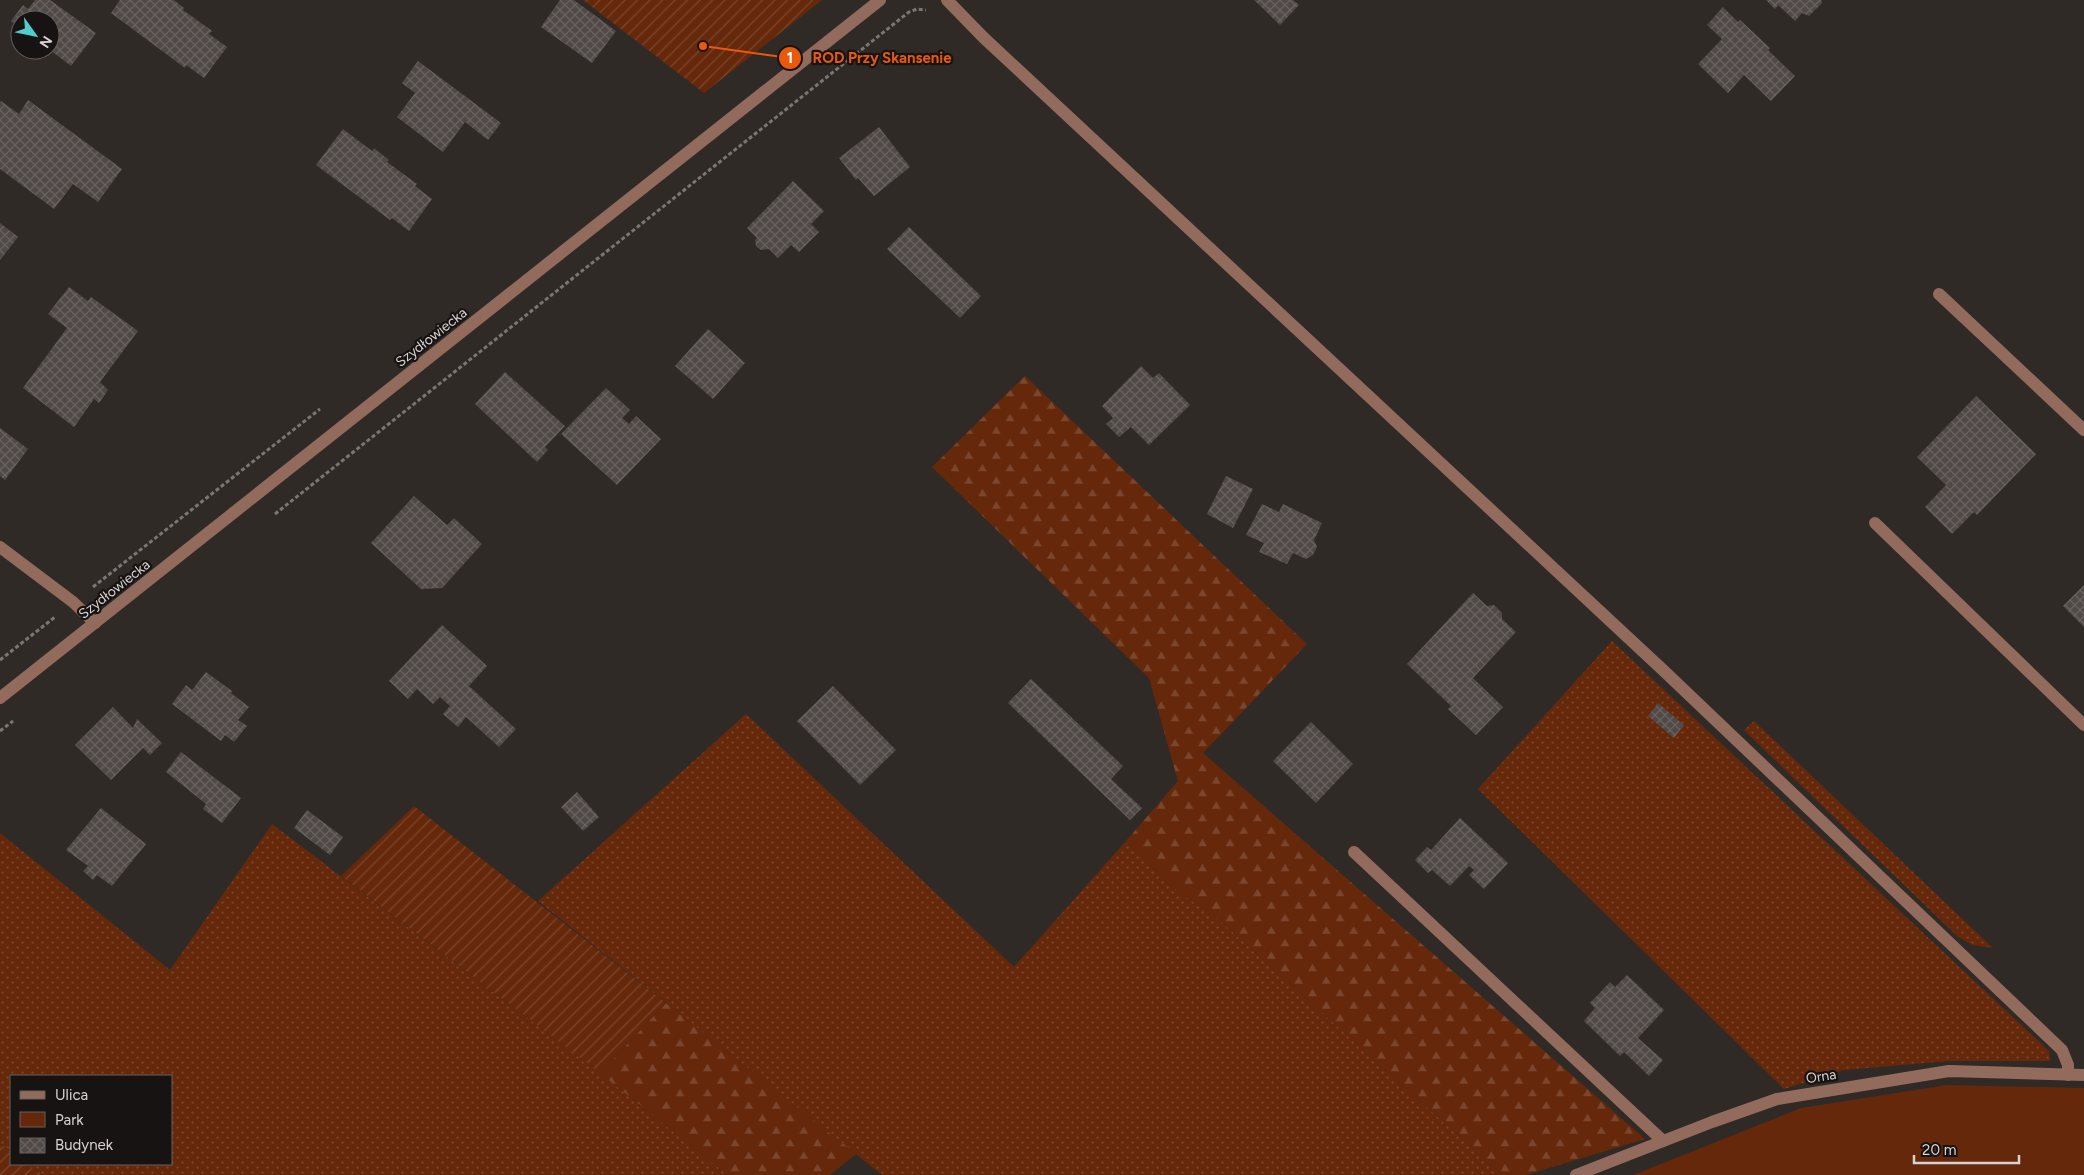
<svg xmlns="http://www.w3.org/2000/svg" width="2084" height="1175" font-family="Figtree,sans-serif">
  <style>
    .grass { fill: url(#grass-dots) }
    .forest { fill: url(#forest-firs) }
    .park { fill: #66280a }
    .garden { fill: url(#garden-furrows) }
    .building { fill: url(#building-cross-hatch) }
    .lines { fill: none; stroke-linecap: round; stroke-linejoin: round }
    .path { stroke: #7b7673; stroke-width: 3; stroke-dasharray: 4 2.5; stroke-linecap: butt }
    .minor { stroke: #936b5c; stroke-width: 12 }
    .labels { text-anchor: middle; stroke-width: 4.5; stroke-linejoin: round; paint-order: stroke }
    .street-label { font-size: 14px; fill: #d8d3d1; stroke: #161312 }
    .leader { fill: none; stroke: #e8590c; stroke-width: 2 }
    .callout-dot { fill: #e8590c; stroke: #161312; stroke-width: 2 }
    .mark-label { font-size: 15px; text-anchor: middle; font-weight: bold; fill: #fff }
    .callout-label { font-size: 15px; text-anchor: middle; font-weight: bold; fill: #e8590c; stroke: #161312; stroke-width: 4.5; stroke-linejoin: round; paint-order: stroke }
  </style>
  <defs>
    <pattern id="grass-dots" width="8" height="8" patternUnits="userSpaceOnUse" patternTransform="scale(1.25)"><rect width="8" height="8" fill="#66280a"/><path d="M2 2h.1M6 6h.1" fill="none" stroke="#7b462d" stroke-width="1.8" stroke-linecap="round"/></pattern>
    <pattern id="forest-firs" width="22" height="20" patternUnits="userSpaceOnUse" patternTransform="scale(1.25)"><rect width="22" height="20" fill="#66280a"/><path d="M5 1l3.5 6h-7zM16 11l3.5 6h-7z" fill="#7b462d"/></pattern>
    <pattern id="garden-furrows" width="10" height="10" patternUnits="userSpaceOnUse" patternTransform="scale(1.25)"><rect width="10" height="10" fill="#66280a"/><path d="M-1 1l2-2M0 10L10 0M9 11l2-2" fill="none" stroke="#7b462d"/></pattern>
    <pattern id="building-cross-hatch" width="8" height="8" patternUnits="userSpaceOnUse" patternTransform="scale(1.25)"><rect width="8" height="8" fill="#504946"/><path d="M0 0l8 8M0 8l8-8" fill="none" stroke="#686260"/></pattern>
  </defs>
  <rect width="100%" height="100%" fill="#302a27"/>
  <!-- grass -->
  <g class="grass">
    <polygon points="1612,641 2049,1051 2050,1061 1948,1061 1844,1070 1784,1089 1478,789"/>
    <polygon points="746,714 1014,967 1126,841 1174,889 1215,916 1502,1175 882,1175 538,901"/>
    <polygon points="1754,721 1993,948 1972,945 1957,936 1744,730"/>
    <polygon points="272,824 600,1073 728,1175 43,1175 28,1164 171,1164 171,1076 11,1076 11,1151 0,1143 0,833 170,970"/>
  </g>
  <!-- forest -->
  <g class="forest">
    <polygon points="1025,376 1307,644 1203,753 1645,1139 1526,1175 1502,1175 1215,916 1174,889 1126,841 1178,781 1149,678 932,467"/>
    <polygon points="666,1003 856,1154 830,1175 728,1175 600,1073"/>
  </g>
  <!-- park -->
  <polygon class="park" points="1947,1085 2084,1088 2084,1175 1633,1175 1801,1108"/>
  <!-- garden -->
  <g class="garden">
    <polygon points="583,0 822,0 704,93"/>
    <polygon points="414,806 666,1003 600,1073 341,876"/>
    <polygon points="0,1143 11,1151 11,1164 28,1164 43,1175 0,1175"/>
  </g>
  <!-- building -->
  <g class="building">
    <polygon points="35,0 50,0 96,33 71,66 50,50 50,20 20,20 20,28 11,21 23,5 28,9"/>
    <polygon points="120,0 174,0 184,8 183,10 212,31 209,34 227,47 204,78 186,65 185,68 111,13"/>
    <polygon points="560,0 574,0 616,31 592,63 541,27"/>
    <polygon points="1254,0 1293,0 1299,5 1280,25"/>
    <polygon points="1766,0 1821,0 1822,3 1809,16 1802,13 1795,21 1778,5 1775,9"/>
    <polygon points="1723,7 1738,22 1740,20 1770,48 1768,50 1795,76 1771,101 1744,75 1728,93 1698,64 1722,39 1707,25"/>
    <polygon points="418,61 501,123 488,140 465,122 443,152 397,117 415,93 402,83"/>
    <polygon points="28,100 122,169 98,202 73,184 54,209 0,169 0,102 1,101 19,114"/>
    <polygon points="879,127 910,167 874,196 858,178 856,180 839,158"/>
    <polygon points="343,129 372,151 374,148 389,160 387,162 417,184 415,186 432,199 409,231 392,218 390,220 316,165"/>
    <polygon points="793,181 824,211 811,224 819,232 799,252 791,245 778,258 769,249 761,250 756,246 755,240 757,238 747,228"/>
    <polygon points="0,223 18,237 0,260"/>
    <polygon points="909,227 981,296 960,318 887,249"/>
    <polygon points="69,287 88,301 91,297 138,331 100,382 108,390 99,403 94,399 74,427 23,388 67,328 48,314"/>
    <polygon points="708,329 745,363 713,399 675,366"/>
    <polygon points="1141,366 1153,378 1159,373 1190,405 1149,445 1131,427 1119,437 1106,424 1113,418 1102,406"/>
    <polygon points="505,372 565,426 545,447 548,450 537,462 475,404"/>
    <polygon points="606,388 630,410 622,418 629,424 636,416 661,439 617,485 561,434"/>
    <polygon points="1976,396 2036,454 1977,515 1974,512 1952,534 1925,507 1946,485 1917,457"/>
    <polygon points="0,428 28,449 5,480 0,476"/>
    <polygon points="1226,476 1253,489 1233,528 1207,514"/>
    <polygon points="414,496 447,525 454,518 482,544 442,588 421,589 371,543"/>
    <polygon points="1262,504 1279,512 1283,504 1322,523 1314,540 1317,547 1313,555 1306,559 1293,553 1287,564 1259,552 1264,543 1246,535"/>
    <polygon points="2084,585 2084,627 2063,606"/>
    <polygon points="1473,593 1487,606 1494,605 1502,613 1502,619 1516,632 1473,678 1503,707 1476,735 1448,709 1451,706 1407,664"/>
    <polygon points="442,625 487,666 469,686 516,729 499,747 466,717 458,727 443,714 450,706 440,697 433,704 417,689 408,699 389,681"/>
    <polygon points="206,672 232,691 231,693 249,707 238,720 247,726 234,742 225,735 221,741 172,704 186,685 192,690"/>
    <polygon points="1031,679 1123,766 1111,779 1142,808 1130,820 1008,703"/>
    <polygon points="833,686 896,750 860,785 797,721"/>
    <polygon points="1658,703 1684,725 1674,738 1648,716"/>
    <polygon points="113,707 133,728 137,719 162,743 150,755 143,748 111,780 75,745"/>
    <polygon points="1311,722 1353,764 1316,803 1273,761"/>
    <polygon points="181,752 241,798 222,823 203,809 206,804 166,772"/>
    <polygon points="577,792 599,817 583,831 561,807"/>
    <polygon points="101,808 146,844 112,886 97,875 93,880 83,871 88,866 66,850"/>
    <polygon points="307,810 343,837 330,855 294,828"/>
    <polygon points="1460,818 1508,863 1484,889 1469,875 1474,870 1469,866 1450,886 1432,870 1428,873 1415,860 1427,847 1431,850"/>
    <polygon points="1627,975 1664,1010 1638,1038 1663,1060 1649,1076 1624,1052 1620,1056 1584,1021 1595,1008 1590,1003 1610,982 1615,987"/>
  </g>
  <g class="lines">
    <!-- path -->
    <g class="path">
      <polyline points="275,514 909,12 917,9 926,10"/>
      <polyline points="93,587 320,409"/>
      <polyline points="0,660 55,617"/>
      <polyline points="0,731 13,721"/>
    </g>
    <!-- minor -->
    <g class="minor">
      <polyline points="947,0 984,38 1664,671 2062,1050 2068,1065 2068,1075"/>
      <polyline points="1939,294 2084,430"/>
      <polyline points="1875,523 2084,725"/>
      <polyline points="0,547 73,602 95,623"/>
      <polyline points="0,698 880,0"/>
      <polyline points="1354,852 1663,1141"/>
      <polyline points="1576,1175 1712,1122 1777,1099 1949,1071 2084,1075"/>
    </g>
  </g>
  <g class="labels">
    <!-- street labels -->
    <g class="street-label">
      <text transform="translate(431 337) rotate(-38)" y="5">Szydłowiecka</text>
      <text transform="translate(114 589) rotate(-38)" y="5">Szydłowiecka</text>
      <text transform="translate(1821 1076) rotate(-9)" y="5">Orna</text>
    </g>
  </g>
  <!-- callouts -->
  <path class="leader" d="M703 46L790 58"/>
  <g class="callout-dot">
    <circle cx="703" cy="46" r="5"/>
    <circle cx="790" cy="58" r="12"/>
  </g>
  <g class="mark-label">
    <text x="790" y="63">1</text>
  </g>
  <g class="callout-label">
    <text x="882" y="63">ROD Przy Skansenie</text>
  </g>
  <!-- legend -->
  <rect x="10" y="1075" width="162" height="90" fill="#161312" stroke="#64605e"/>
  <rect x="20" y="1091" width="25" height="8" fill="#936b5c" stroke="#64605e"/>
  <text x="55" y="1100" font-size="15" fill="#d8d3d1">Ulica</text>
  <rect x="20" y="1112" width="25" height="15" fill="#66280a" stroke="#64605e"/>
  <text x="55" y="1125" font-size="15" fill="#d8d3d1">Park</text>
  <rect x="20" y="1138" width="25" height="15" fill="url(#building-cross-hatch)" stroke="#64605e"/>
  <text x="55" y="1150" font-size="15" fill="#d8d3d1">Budynek</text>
  <!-- north arrow -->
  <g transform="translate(35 35) rotate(123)"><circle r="24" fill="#161312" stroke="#64605e"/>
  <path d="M0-4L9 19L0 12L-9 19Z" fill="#53cdca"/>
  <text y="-8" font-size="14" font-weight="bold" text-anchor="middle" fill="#d8d3d1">N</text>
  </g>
  <!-- scale -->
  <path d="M1914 1155v8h105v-8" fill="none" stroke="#d8d3d1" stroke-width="2.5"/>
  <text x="1922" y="1155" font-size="15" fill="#d8d3d1" stroke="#161312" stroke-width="4" paint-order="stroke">20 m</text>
</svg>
